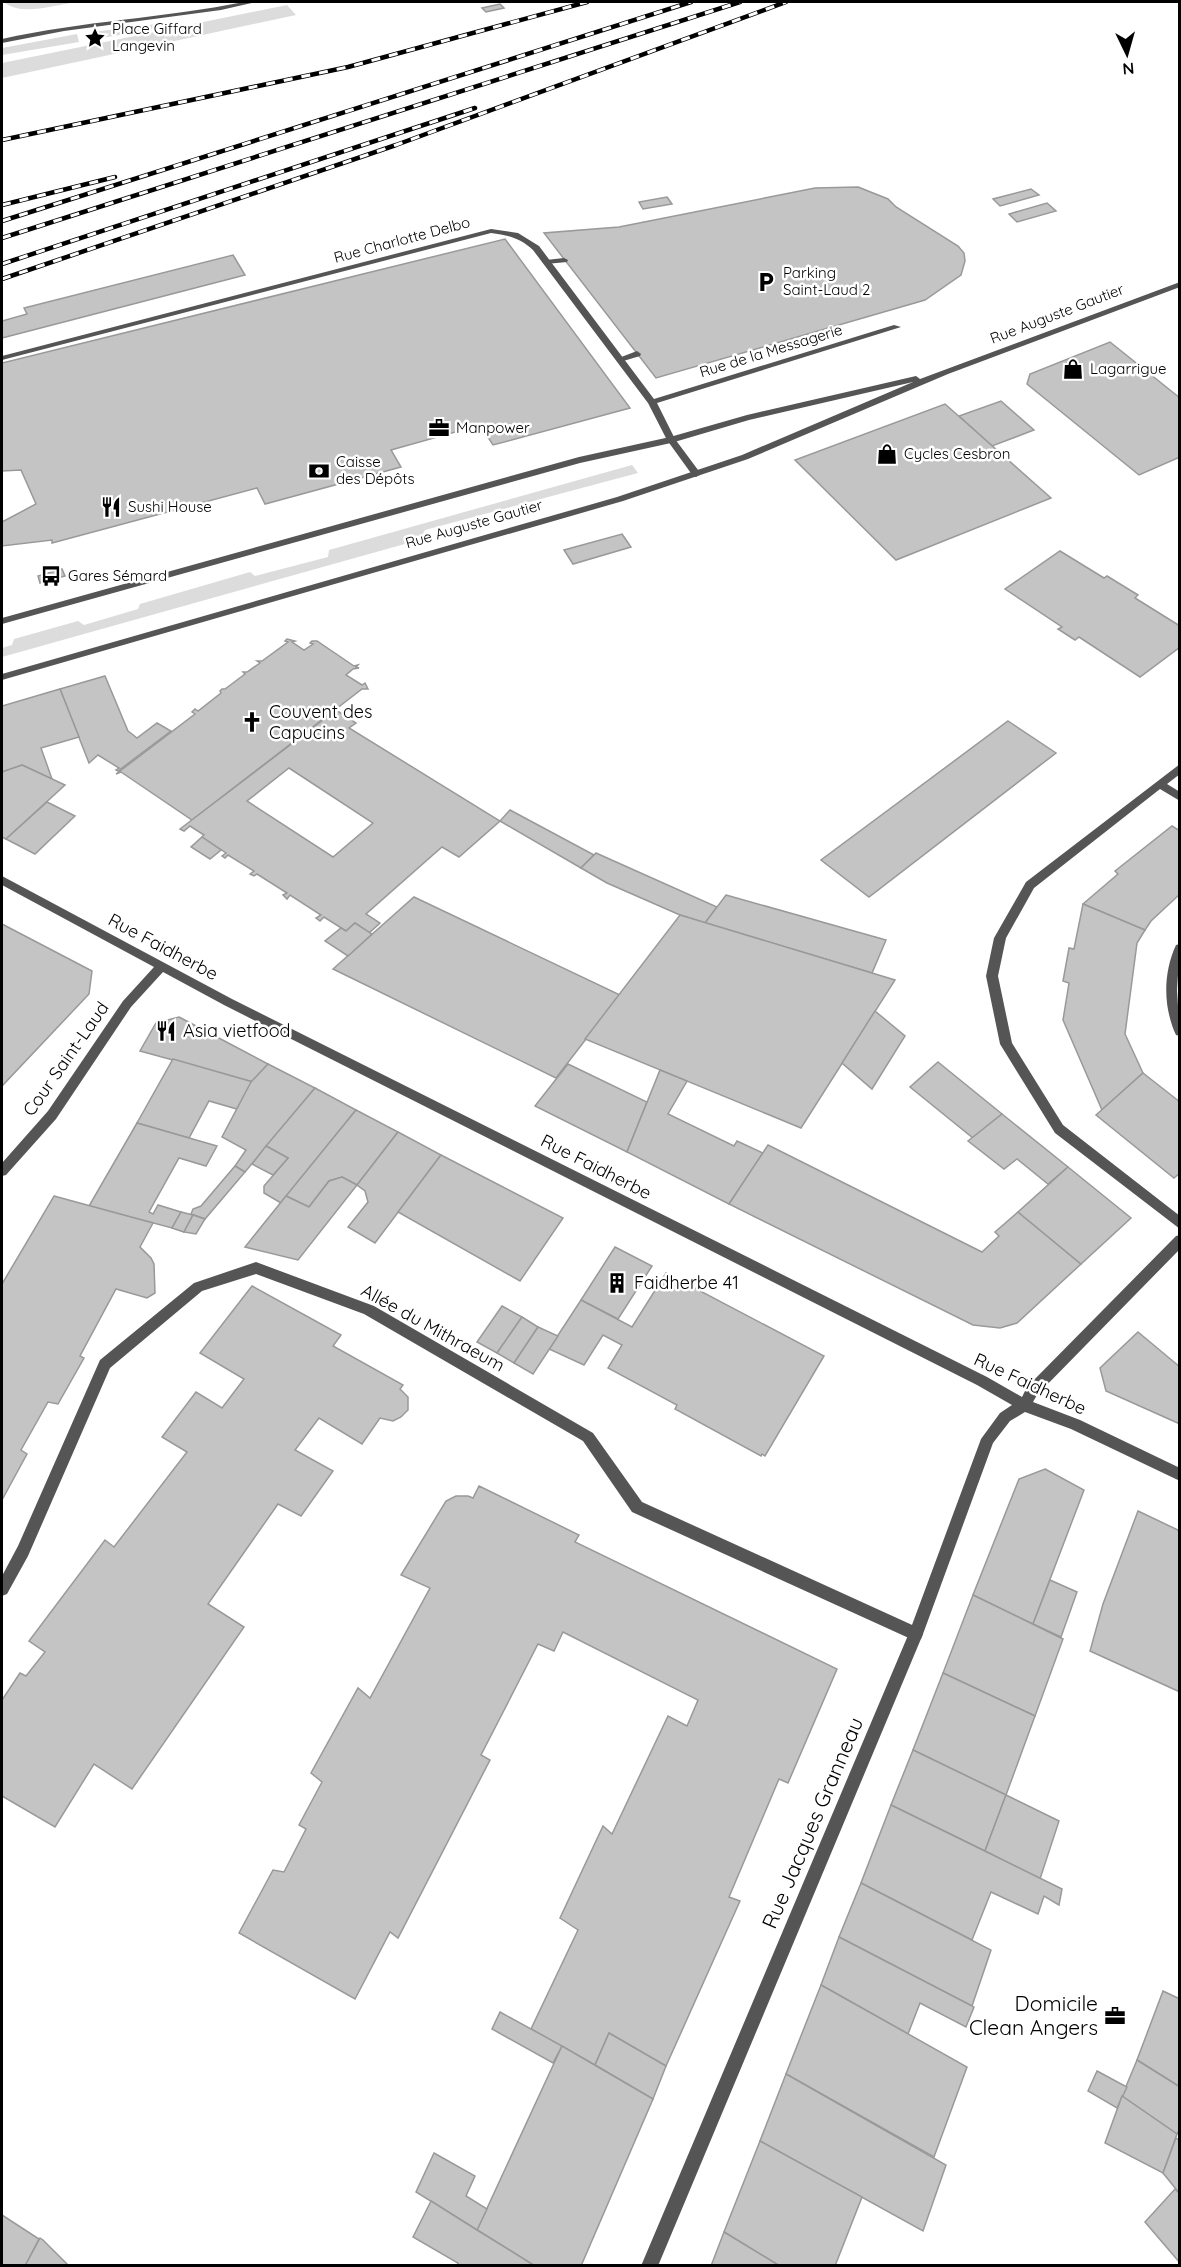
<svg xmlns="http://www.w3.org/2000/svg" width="1181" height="2267" font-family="Quicksand,sans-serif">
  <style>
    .green { fill: #dcdcdc }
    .building { fill: #c4c4c4; stroke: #999; stroke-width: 1.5; fill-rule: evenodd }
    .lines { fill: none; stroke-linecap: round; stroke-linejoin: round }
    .service { fill: #555; fill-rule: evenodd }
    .minor { fill: #555; fill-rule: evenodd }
    .tertiary { fill: #555; fill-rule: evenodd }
    .rail-casing { stroke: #000; stroke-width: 4.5 }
    .rail { stroke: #fff; stroke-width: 3; stroke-dasharray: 9; stroke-linecap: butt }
    .labels { text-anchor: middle; stroke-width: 5; stroke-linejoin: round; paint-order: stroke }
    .far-poi-label { font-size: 15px; fill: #000; stroke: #fff; text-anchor: start }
    .far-street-label { font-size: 15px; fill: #000; stroke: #fff }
    .poi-label { font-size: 18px; fill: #000; stroke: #fff; text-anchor: start }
    .street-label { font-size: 18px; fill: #000; stroke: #fff }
    .near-street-label { font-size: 21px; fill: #000; stroke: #fff }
    .near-poi-label { font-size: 21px; fill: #000; stroke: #fff; text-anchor: end }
  </style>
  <rect width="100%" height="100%" fill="#fff"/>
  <!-- green -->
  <g class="green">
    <path d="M4,2H71V3C51,6 21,16 4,2Z"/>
    <polygon points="287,5 296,15 2,78 2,63"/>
    <polygon points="165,23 165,27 91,40 92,32"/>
    <polygon points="77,34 79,42 2,55 2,48"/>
    <polygon points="632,465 638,473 425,530 419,540 2,657 2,648 12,645 14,639 78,621 84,625 138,609 140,604 250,572 255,576 328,557 329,550"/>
  </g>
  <!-- building -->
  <g class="building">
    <polygon points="500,4 504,8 486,12 482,8"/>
    <polygon points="858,187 888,199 896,207 958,246 964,253 965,261 961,275 925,300 656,378 544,233 619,227 815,188"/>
    <polygon points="1031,189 1039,195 1000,206 993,199"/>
    <polygon points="667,197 672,204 643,209 639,202"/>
    <polygon points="1047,203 1056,211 1017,222 1009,214"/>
    <polygon points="505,239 630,408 493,445 480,425 391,450 401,467 265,504 257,488 52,543 52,540 2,546 2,522 36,504 21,470 2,471 2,363"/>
    <polygon points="233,255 245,275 2,338 2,321 27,314 24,308"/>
    <polygon points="1110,342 1180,398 1180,457 1139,475 1027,384 1030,374"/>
    <polygon points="1001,401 1034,430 992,446 959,416"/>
    <polygon points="945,404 1051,498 896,560 795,460"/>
    <polygon points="622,534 631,547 573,564 564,550"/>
    <polygon points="1060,551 1104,578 1107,576 1138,595 1135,598 1180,626 1180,647 1140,677 1079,637 1075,640 1058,629 1062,627 1005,589"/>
    <polygon points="62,569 65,576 40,583 38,576"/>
    <polygon points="287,639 295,641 292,642 304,650 313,644 310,643 312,641 317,641 354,666 358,665 356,667 359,668 353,669 346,675 362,685 365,683 368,689 362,689 192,820 121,772 116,774 195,714 192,712 195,709 198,711 221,693 220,691 222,689 225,689 245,674 243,672 247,672 260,663 257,661 262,661 288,642 285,641"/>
    <polygon points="105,676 128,731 132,734 137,738 157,723 171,731 118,771 116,770 119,768 98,755 89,763 60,689"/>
    <polygon points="60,689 79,737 41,748 52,779 22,765 2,772 2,706"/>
    <path d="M336,710L356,723L349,728L500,821L459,857L442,847L366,914L380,923L369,933L355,923L346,931L324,917L320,921L316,918L321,915L290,895L287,899L283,895L287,893L257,874L254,876L250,874L254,871L228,855L225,858L222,856L226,853L202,837L204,835L190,826L184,831L180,829ZM289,768L373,823L333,857L247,801Z"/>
    <polygon points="1008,721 1056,753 869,897 821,860"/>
    <polygon points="22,765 65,785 6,839 2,837 2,772"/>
    <polygon points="47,802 75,816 35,854 6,839"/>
    <polygon points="510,810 594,855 581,868 500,821"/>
    <polygon points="1172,826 1180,831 1180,894 1151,921 1145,930 1083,904 1118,874 1115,871"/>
    <polygon points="202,837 221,850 210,859 191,847"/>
    <polygon points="596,853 717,907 705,923 680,915 607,883 581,868"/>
    <polygon points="726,895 886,940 872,973 705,923"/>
    <polygon points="414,897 620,995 556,1078 333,969"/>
    <polygon points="1083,904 1145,930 1137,943 1125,1034 1143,1073 1102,1110 1063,1020 1069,983 1063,981 1069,948 1074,949"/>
    <polygon points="680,915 895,980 801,1128 585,1039"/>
    <polygon points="355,923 372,934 348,956 325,941 341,928 346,931"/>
    <polygon points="2,924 92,971 89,994 2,1086"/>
    <polygon points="875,1011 905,1036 872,1089 842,1063"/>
    <polygon points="179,1017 215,1036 268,1064 253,1082 140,1051 156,1023"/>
    <polygon points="173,1059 253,1082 237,1109 209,1101 189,1138 137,1123"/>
    <polygon points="938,1062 1002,1114 973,1138 910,1087"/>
    <polygon points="268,1064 315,1088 245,1172 235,1166 246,1150 222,1137 251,1082"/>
    <polygon points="568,1064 647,1102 627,1152 535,1106"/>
    <polygon points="660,1070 687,1081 668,1114 734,1146 737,1141 763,1153 729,1204 627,1152"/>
    <polygon points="1143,1073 1180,1102 1180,1173 1174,1178 1096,1115"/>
    <polygon points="315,1088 356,1110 281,1203 264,1193 264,1186 288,1158 266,1146"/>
    <polygon points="356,1110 398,1132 357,1185 342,1177 329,1181 309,1207 286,1196"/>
    <polygon points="1002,1114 1068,1167 1048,1184 1017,1159 1004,1169 968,1141"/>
    <polygon points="137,1123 217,1146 206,1166 179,1158 149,1212 153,1214 158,1205 181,1212 172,1228 89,1206"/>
    <polygon points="398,1132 441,1155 375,1243 348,1227 368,1202 365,1191 357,1185"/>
    <polygon points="768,1145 982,1252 999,1236 995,1232 1018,1212 1081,1264 1017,1323 1000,1328 973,1325 729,1204"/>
    <polygon points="266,1146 288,1158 273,1175 252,1164"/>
    <polygon points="441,1155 563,1218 520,1281 398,1212"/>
    <polygon points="235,1166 245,1172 205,1219 191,1214 193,1209 201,1206"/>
    <polygon points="1068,1167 1131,1218 1081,1264 1018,1212"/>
    <polygon points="342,1177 357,1185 298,1260 245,1247 286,1196 309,1207 329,1181"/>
    <polygon points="54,1196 153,1223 140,1247 151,1258 154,1264 155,1293 147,1298 116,1289 80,1356 84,1358 58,1404 48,1402 21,1450 27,1454 2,1500 2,1284"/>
    <polygon points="181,1212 193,1215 184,1232 172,1228"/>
    <polygon points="193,1215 205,1219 196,1234 184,1232"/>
    <polygon points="615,1247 652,1266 618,1319 581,1300"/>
    <polygon points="666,1273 824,1356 765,1456 762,1454 761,1456 675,1409 677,1405 608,1368 622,1345 603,1335 584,1365 549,1349 581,1300 632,1327"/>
    <polygon points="252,1286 341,1335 333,1346 403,1385 400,1389 408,1397 408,1410 401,1417 393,1421 380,1418 362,1444 319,1418 295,1450 333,1471 301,1516 278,1504 208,1604 244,1627 132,1789 94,1764 55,1827 2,1796 2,1700 20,1673 26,1676 45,1652 29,1641 105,1540 114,1547 187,1452 162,1437 196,1392 222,1408 244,1379 200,1353"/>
    <polygon points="502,1306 522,1317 497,1353 477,1342"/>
    <polygon points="522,1317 538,1327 514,1363 497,1353"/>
    <polygon points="538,1327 558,1336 533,1374 514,1363"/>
    <polygon points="1138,1332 1180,1367 1180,1424 1106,1391 1100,1368"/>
    <polygon points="1045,1469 1084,1490 1033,1624 973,1595 1019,1479"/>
    <polygon points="479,1486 579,1535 575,1542 837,1669 788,1783 779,1779 729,1897 740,1901 666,2066 609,2033 595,2065 531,2029 578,1930 560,1918 603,1826 612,1834 668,1716 687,1726 698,1700 563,1632 554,1651 538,1644 481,1755 490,1760 398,1938 390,1932 355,1999 239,1933 273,1870 284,1872 306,1829 299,1825 322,1782 311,1773 358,1688 370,1698 430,1588 401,1575 446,1501 456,1496 468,1496 473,1498"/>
    <polygon points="1138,1511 1180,1531 1180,1692 1090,1651 1103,1604"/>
    <polygon points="1050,1580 1077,1592 1061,1637 1033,1624"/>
    <polygon points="973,1595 1063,1639 1035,1716 943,1673"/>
    <polygon points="943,1673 1035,1716 1006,1795 913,1750"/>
    <polygon points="913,1750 1006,1795 985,1851 891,1805"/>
    <polygon points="1006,1795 1059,1821 1040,1879 985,1851"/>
    <polygon points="891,1805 1062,1889 1059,1905 1044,1896 1038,1914 991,1892 972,1940 861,1883"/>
    <polygon points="861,1883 991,1950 972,2006 839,1937"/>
    <polygon points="839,1937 974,2007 966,2027 920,2003 908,2034 821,1985"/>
    <polygon points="821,1985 967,2067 934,2157 786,2074"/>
    <polygon points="1163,1991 1180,1999 1180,2087 1137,2060"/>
    <polygon points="500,2012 562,2046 553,2063 492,2029"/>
    <polygon points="609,2033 666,2066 653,2099 595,2065"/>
    <polygon points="562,2046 653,2099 581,2266 535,2266 477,2230"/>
    <polygon points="1137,2060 1180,2087 1180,2128 1177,2134 1122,2096"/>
    <polygon points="1097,2071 1127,2087 1117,2108 1088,2091"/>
    <polygon points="786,2074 946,2165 923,2231 760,2141"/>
    <polygon points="1122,2096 1177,2134 1163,2173 1105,2143"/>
    <polygon points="1176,2138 1180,2141 1180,2194 1163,2173"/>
    <polygon points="760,2141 862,2197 835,2266 780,2266 724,2232"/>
    <polygon points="434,2153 475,2176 466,2196 487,2209 477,2230 416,2192"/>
    <polygon points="1175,2189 1180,2194 1180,2263 1145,2222"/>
    <polygon points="431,2201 477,2230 535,2266 457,2266 458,2263 413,2237"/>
    <polygon points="2,2215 39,2239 25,2266 2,2266"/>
    <polygon points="724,2232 780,2266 711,2266"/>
    <polygon points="40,2238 43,2240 69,2266 25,2266"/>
  </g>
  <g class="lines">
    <!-- service -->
    <g class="service">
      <polygon points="564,258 568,260 567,262 546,264 542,262 546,260"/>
      <polygon points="637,351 641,354 640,356 620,362 616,359"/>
      <polygon points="256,1262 374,1306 593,1433 642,1502 921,1629 923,1634 921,1639 916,1641 911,1639 632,1512 583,1441 364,1314 256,1274 202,1291 110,1368 28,1556 7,1594 2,1596 2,1576 18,1546 100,1360 194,1283"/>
    </g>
    <!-- minor -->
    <g class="minor">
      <path d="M244,2H256L221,10L64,31L2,43V39C82,21 164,18 244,2Z"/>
      <path d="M491,229L518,233L539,246L654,399L894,325L901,327L657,403L675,439L701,474L696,477L693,476L667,440L648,403L533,250C520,238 508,235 491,233L2,360V356Z"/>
      <polygon points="1180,764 1180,774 1167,784 1180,792 1180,801 1160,789 1034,888 1006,938 998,976 1012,1043 1063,1125 1180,1216 1180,1229 1055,1133 1000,1044 986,976 994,938 1026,882"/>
      <polygon points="2,876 232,999 987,1377 1022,1397 1027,1387 1176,1236 1180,1235 1180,1249 1037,1395 1033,1402 1080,1420 1180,1468 1180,1481 1071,1429 1025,1412 1010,1421 993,1443 923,1634 658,2266 641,2266 909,1633 981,1439 1000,1413 1012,1405 977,1385 224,1005 163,972 131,1007 56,1119 6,1175 2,1176 2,1163 48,1111 123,1001 154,967 2,885"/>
      <path d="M1180,944L1177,990L1180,1036L1176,1035C1163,1007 1163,973 1176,945Z"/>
    </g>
    <!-- tertiary -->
    <polygon class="tertiary" points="1180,282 1180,287 948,374 748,459 623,501 2,680 2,674 617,497 742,455 913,382 749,420 671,443 580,463 2,624 2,618 579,457 670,437 747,415 916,376 920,379"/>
    <!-- rail casing -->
    <g class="rail-casing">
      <g id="rail">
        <polyline points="2,140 348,67 587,2"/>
        <polyline points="2,205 115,177"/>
        <polyline points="2,221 691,2"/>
        <polyline points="2,238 740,2"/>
        <polyline points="2,264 475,108"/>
        <polyline points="2,279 396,145 786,2"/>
      </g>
    </g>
    <!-- rail -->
    <use href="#rail" class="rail"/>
  </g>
  <!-- icons -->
  <defs>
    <g id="sight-bare" transform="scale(1.62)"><path d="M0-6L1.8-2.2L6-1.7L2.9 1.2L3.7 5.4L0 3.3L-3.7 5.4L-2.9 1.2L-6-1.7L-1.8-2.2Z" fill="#000" stroke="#fff" stroke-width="2.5" paint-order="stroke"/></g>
    <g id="parking-bare" transform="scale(1.62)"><path d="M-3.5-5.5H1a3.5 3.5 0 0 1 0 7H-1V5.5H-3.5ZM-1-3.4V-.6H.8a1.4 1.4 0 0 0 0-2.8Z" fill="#000" stroke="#fff" stroke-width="2.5" paint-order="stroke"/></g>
    <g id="shop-bare" transform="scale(1.62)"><path d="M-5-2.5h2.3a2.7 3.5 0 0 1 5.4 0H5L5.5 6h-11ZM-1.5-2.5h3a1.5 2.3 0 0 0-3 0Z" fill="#000" stroke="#fff" stroke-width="2.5" paint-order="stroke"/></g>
    <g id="office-bare" transform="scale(1.62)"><path d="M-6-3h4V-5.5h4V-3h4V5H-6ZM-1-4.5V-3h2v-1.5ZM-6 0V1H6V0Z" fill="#000" stroke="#fff" stroke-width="2.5" paint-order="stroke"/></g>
    <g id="bank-bare" transform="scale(1.62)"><path d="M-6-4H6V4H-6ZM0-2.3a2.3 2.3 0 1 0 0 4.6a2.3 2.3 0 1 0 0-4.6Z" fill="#000" stroke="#fff" stroke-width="2.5" paint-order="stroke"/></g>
    <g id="restaurant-bare" transform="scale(1.62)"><path d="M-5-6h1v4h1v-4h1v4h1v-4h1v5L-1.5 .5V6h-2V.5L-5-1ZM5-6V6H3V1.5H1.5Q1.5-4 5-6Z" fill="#000" stroke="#fff" stroke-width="2.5" paint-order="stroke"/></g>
    <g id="bus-bare" transform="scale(1.62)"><path d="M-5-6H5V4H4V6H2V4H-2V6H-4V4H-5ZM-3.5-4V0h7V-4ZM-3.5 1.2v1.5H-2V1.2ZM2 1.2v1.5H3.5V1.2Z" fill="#000" stroke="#fff" stroke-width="2.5" paint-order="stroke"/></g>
    <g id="church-bare" transform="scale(1.62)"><path d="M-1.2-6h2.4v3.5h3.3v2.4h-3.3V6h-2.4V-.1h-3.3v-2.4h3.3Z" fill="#000" stroke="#fff" stroke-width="2.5" paint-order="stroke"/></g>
    <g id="building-bare" transform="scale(1.62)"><path d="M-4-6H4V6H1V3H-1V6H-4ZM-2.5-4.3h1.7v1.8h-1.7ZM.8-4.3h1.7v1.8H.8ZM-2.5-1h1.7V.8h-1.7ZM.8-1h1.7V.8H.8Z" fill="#000" stroke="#fff" stroke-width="2.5" paint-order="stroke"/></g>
  </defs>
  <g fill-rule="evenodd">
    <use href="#sight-bare" x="95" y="38"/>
    <use href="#parking-bare" x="766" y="282"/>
    <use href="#shop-bare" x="1073" y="369"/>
    <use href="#office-bare" x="439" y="428"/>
    <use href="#shop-bare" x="887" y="454"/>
    <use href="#bank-bare" x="319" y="471"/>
    <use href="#restaurant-bare" x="111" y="507"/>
    <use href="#bus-bare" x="51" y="576"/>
    <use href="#church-bare" x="252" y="722"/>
    <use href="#restaurant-bare" x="166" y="1031"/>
    <use href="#building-bare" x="617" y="1283"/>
    <use href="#office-bare" x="1115" y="2016"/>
  </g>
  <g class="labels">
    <!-- far-poi labels -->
    <g class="far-poi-label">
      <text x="112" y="34">Place Giffard<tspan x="112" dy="17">Langevin</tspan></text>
      <text x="783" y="278">Parking<tspan x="783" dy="17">Saint-Laud 2</tspan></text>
      <text x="1090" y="374">Lagarrigue</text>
      <text x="456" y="433">Manpower</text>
      <text x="904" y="459">Cycles Cesbron</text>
      <text x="336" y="467">Caisse<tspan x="336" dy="17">des Dépôts</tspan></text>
      <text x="128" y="512">Sushi House</text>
      <text x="68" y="581">Gares Sémard</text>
    </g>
    <!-- far-street labels -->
    <g class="far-street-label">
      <text transform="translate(402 240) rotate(-15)" y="5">Rue Charlotte Delbo</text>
      <text transform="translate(1057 314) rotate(-21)" y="5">Rue Auguste Gautier</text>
      <text transform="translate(771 351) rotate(-17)" y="5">Rue de la Messagerie</text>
      <text transform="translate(474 524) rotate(-16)" y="5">Rue Auguste Gautier</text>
    </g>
    <!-- poi labels -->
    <g class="poi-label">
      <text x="269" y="718">Couvent des<tspan x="269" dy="21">Capucins</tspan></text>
      <text x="183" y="1037">Asia vietfood</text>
      <text x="634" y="1289">Faidherbe 41</text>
    </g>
    <!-- street labels -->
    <g class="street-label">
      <text transform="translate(163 947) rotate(28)" y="6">Rue Faidherbe</text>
      <text transform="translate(66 1059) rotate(-55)" y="6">Cour Saint-Laud</text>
      <text transform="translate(596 1167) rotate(27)" y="6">Rue Faidherbe</text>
      <text transform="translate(433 1328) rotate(29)" y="6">Allée du Mithraeum</text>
      <text transform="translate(1030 1384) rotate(25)" y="6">Rue Faidherbe</text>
    </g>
    <!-- near-street labels -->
    <g class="near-street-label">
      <text transform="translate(813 1823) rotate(-67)" y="7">Rue Jacques Granneau</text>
    </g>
    <!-- near-poi labels -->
    <g class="near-poi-label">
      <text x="1098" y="2011">Domicile<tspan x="1098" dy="24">Clean Angers</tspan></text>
    </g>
  </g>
  <!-- border -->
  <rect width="1181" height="2267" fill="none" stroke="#000000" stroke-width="6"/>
  <!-- north arrow -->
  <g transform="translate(1127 54) rotate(175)" stroke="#ffffff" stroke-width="4.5" paint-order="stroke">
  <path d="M0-4.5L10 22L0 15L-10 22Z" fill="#000000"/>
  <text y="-9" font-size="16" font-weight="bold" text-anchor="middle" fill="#000000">N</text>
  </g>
</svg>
